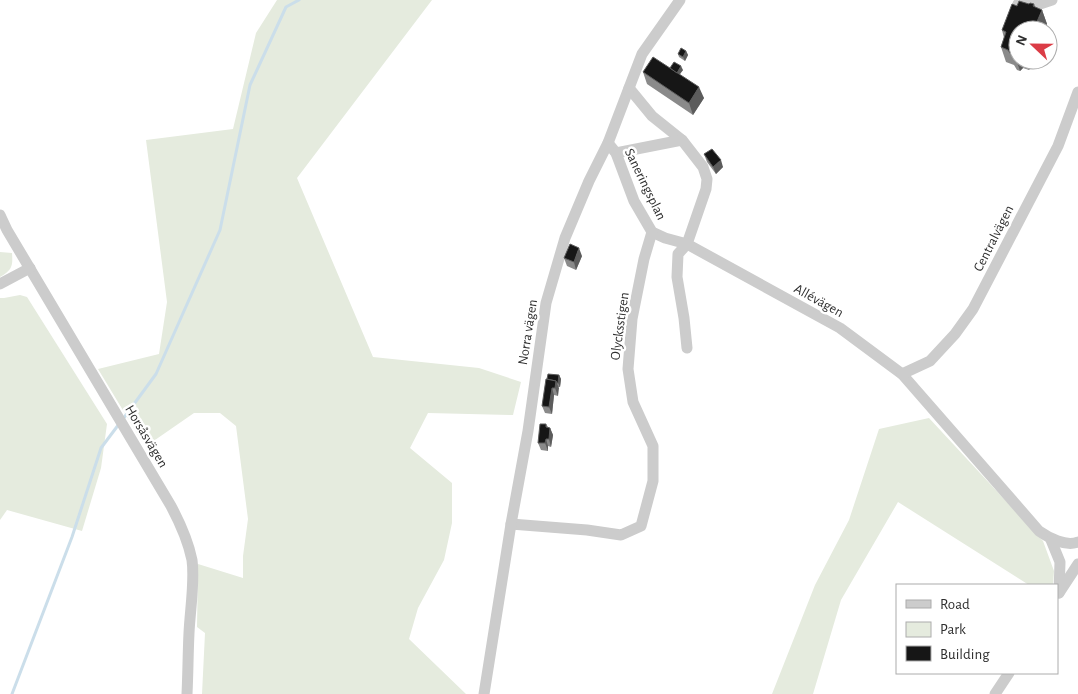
<svg xmlns="http://www.w3.org/2000/svg" width="1078" height="694" font-family="'Alegreya Sans',sans-serif">
  <style>
    .green { fill: #e5ebde }
    .lines { fill: none; stroke-linecap: round; stroke-linejoin: round }
    .stream { stroke: #cbdeea; stroke-width: 3 }
    .minor { stroke: #ccc; stroke-width: 11 }
    .wall { fill: #8a8a8a }
    .shaded-wall { fill: #5c5c5c }
    .building { fill: #161616; stroke: #5c5c5c }
    .labels { text-anchor: middle; stroke-width: 5; stroke-linejoin: round; paint-order: stroke }
    .street-label { font-size: 14px; fill: #2f2f2f; stroke: #fff }
  </style>
  <rect width="100%" height="100%" fill="#fff"/>
  <!-- green -->
  <g class="green">
    <polygon points="277,0 432,0 297,178 373,357 479,368 521,382 513,415 428,413 410,448 452,483 452,523 444,560 418,608 409,639 466,694 202,694 205,633 197,627 198,564 243,578 243,556 248,519 236,426 220,413 194,413 155,440 141,440 98,369 159,354 167,302 146,140 233,129 256,33"/>
    <path d="M0,252L12,253C13,266 12,270 0,277Z"/>
    <polygon points="20,295 27,297 107,424 101,468 82,531 7,510 0,520 0,298 4,298"/>
    <polygon points="929,418 1043,541 1054,571 1053,585 1029,585 898,502 841,600 813,694 772,694 815,585 849,520 879,429"/>
  </g>
  <g class="lines">
    <!-- stream -->
    <g class="stream">
      <polyline points="123,419 156,374 220,230 250,85 286,7 299,0"/>
      <polyline points="12,694 72,537 101,448 119,424"/>
    </g>
    <!-- minor -->
    <g class="minor">
      <polyline points="1018,4 1040,4 1052,0"/>
      <path d="M629,88L652,116L682,140L703,167L707,179L706,189L687,244L840,328L902,374L1039,531C1049,538 1066,547 1078,542"/>
      <polyline points="608,143 616,153 634,201 652,232 665,238 687,244 678,254 677,277 684,318 687,348"/>
      <polyline points="616,153 682,140"/>
      <path d="M0,215L7,230L171,506C180,523 188,540 192,560C195,581 190,610 189,633C188,653 188,674 187,694"/>
      <polyline points="0,284 30,268"/>
      <polyline points="902,374 930,361 955,334 973,309 1058,146 1078,92"/>
      <polyline points="511,524 587,530 621,535 641,526 653,481 653,446 633,402 628,369 632,319 644,259 652,232"/>
      <polyline points="1051,540 1060,562 1059,593"/>
      <polyline points="1059,593 1078,564"/>
      <polyline points="484,694 511,524 528,431 546,303 565,238 589,181 608,143 642,54 680,0"/>
      <polyline points="995,694 1009,673"/>
    </g>
  </g>
  <!-- wall -->
  <g class="wall">
    <polygon points="1017,6 1035,7 1042,10 1047,24 1018,30 1018,60 1034,60 1029,70 1023,68 1020,71 1017,70 1014,65 1006,62 1001,47 1004,38 1002,30"/>
    <polygon points="686,51 688,55 685,61 679,57 678,54"/>
    <polygon points="670,68 683,70 679,74 704,98 693,115 647,84 643,72"/>
    <polygon points="704,154 723,167 716,174 707,162"/>
    <polygon points="582,256 576,270 567,266 564,258"/>
    <polygon points="559,375 561,379 560,387 558,387 558,396 554,395 552,414 545,413 542,406 547,379"/>
    <polygon points="546,424 548,427 550,428 553,435 551,447 548,446 548,451 541,450 538,443"/>
  </g>
  <!-- shaded-wall -->
  <g class="shaded-wall">
    <polygon points="1034,4 1039,18 1042,10 1047,24 1045,30 1038,30 1036,24 1033,6"/>
    <polygon points="1048,39 1050,43 1049,49 1048,46"/>
    <polygon points="686,51 688,55 685,61 683,57"/>
    <polygon points="1018,53 1018,60 1020,60 1023,68 1020,71 1015,56"/>
    <polygon points="1026,60 1034,60 1029,70"/>
    <polygon points="681,66 683,70 678,77 676,73"/>
    <polygon points="699,87 704,98 693,115 689,103"/>
    <polygon points="721,160 723,167 716,174 713,167"/>
    <polygon points="579,248 582,256 576,270 574,262"/>
    <polygon points="559,375 561,379 560,387 558,383"/>
    <polygon points="556,381 559,388 558,396 555,388"/>
    <polygon points="552,388 554,395 552,414 549,407"/>
    <polygon points="550,428 553,435 551,447 549,439"/>
    <polygon points="546,439 548,446 548,451 545,443"/>
  </g>
  <!-- building -->
  <g class="building">
    <polygon points="1019,1 1029,4 1030,3 1034,4 1033,6 1042,10 1036,24 1041,26 1040,28 1044,28 1044,30 1018,30 1018,53 1015,56 1012,56 1008,50 1001,47 1006,32 1002,30 1012,4 1017,6"/>
    <polygon points="681,48 686,51 683,57 678,54"/>
    <polygon points="653,57 699,87 689,103 643,72"/>
    <polygon points="674,62 681,66 677,73 670,68"/>
    <polygon points="712,149 721,160 713,167 704,154"/>
    <polygon points="570,244 579,248 574,262 564,258"/>
    <polygon points="548,374 559,375 558,383 557,383 556,381 547,379"/>
    <polygon points="546,379 556,381 555,388 552,388 549,407 542,406"/>
    <polygon points="540,424 546,424 546,427 550,428 549,439 546,439 545,443 538,443"/>
  </g>
  <g class="labels">
    <!-- street labels -->
    <g class="street-label">
      <text transform="translate(646 184) rotate(64)" y="5">Saneringsplan</text>
      <text transform="translate(993 238) rotate(-63)" y="5">Centralvägen</text>
      <text transform="translate(819 300) rotate(29)" y="5">Allévägen</text>
      <text transform="translate(619 326) rotate(-82)" y="5">Olycksstigen</text>
      <text transform="translate(527 332) rotate(-81)" y="5">Norra vägen</text>
      <text transform="translate(147 436) rotate(59)" y="5">Horsåsvägen</text>
    </g>
  </g>
  <!-- legend -->
  <rect x="896" y="584" width="162" height="90" fill="#ffffff" stroke="#acacac"/>
  <rect x="906" y="600" width="25" height="8" fill="#cccccc" stroke="#acacac"/>
  <text x="940" y="609" font-size="15" fill="#2f2f2f">Road</text>
  <rect x="906" y="622" width="25" height="15" fill="#e5ebde" stroke="#acacac"/>
  <text x="940" y="634" font-size="15" fill="#2f2f2f">Park</text>
  <rect x="906" y="646" width="25" height="15" fill="#161616" stroke="#acacac"/>
  <text x="940" y="659" font-size="15" fill="#2f2f2f">Building</text>
  <!-- north arrow -->
  <g transform="translate(1033 45) rotate(292)"><circle r="24" fill="#ffffff" stroke="#acacac"/>
  <path d="M0-4L9 19L0 12L-9 19Z" fill="#db3c46"/>
  <text y="-8" font-size="14" font-weight="bold" text-anchor="middle" fill="#2f2f2f">N</text>
  </g>
</svg>
